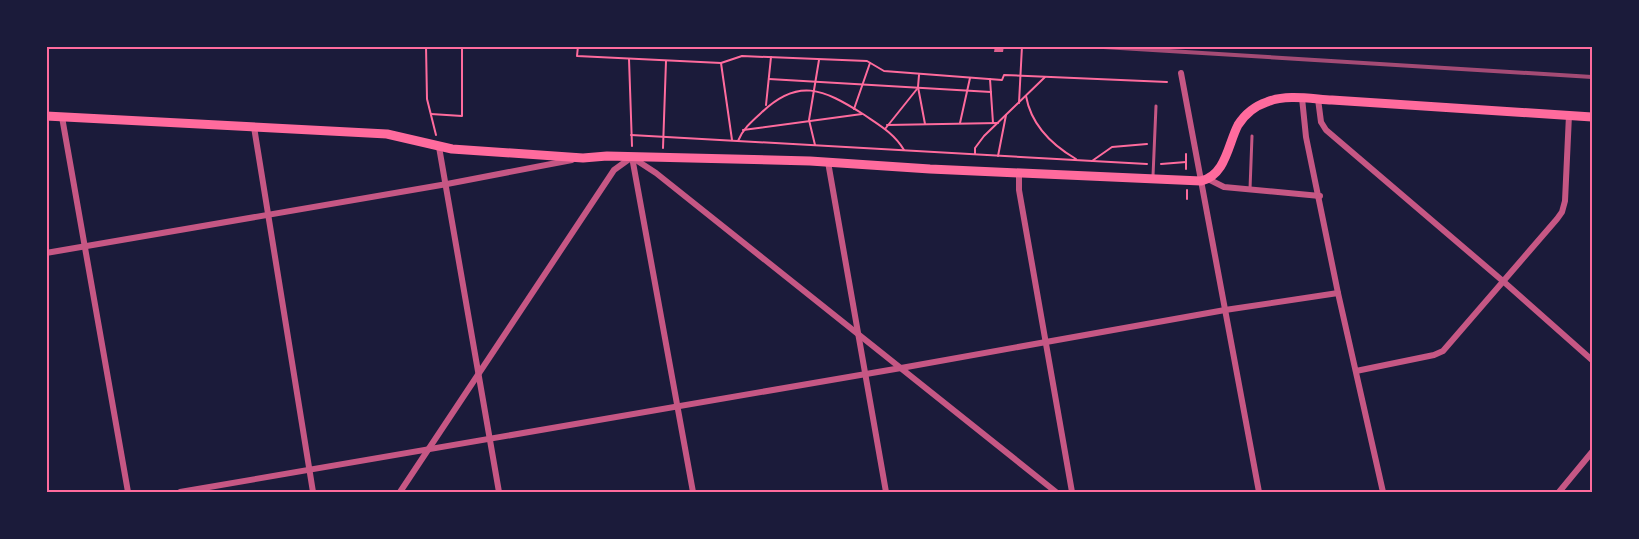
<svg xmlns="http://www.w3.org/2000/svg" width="1639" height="539" font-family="'Roboto Condensed',sans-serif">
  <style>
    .building { fill: #dd5f8e }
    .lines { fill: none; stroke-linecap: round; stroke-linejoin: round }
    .path { stroke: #ff6b9d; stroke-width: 2 }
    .service { stroke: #c65784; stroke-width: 3 }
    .minor { stroke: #c65784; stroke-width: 6 }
    .secondary { stroke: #ff6b9d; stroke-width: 9 }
    .rail { stroke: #a44b75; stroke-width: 4 }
    .neatline { fill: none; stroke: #ff6b9d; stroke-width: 2 }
  </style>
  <rect width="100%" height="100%" fill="#1b1b3a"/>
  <!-- building -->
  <polygon class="building" points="995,46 1004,46 1003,52 994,52"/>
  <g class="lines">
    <!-- path -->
    <g class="path">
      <polyline points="426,46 427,99 436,135"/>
      <polyline points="578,46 577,56 721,63 742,56 867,61 884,71 1002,80 1004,75 1167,82"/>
      <polyline points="1004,48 1022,48"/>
      <polyline points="629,59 632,146"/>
      <polyline points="721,63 732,140"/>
      <polyline points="919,75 918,87 925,124"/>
      <polyline points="769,79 991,92"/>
      <polyline points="990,79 993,123"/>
      <path d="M1026,96C1031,124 1052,145 1076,159"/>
      <polyline points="1019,103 1022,46"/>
      <polyline points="766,105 771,57"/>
      <polyline points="854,109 870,63"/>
      <polyline points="431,114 462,116 462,46"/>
      <polyline points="960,123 970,78"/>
      <polyline points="887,125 998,123"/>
      <polyline points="885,129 917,89"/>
      <polyline points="743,130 862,114"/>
      <polyline points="631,135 1147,164"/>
      <path d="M738,141C743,129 751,122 761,113C798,77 823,89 863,114C879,125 894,133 904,150"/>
      <polyline points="815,145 809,120 819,60"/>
      <polyline points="663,148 666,61"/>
      <polyline points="975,154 975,148 984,136 1045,77"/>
      <polyline points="1186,154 1186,169"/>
      <polyline points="998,156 1006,115"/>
      <polyline points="1092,161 1112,147 1147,144"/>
      <polyline points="1161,164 1186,162"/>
      <polyline points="1187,190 1187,199"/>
    </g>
    <!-- service -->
    <g class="service">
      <polyline points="1153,176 1156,106"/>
      <polyline points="1250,189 1252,136"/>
    </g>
    <!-- minor -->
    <g class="minor">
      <polyline points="1181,73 1259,492"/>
      <polyline points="1302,98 1306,137 1338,293 1383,492"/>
      <polyline points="1318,99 1321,122 1326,130 1504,282 1592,360"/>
      <polyline points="62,117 128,492"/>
      <polyline points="254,127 313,492"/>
      <polyline points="439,147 499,492"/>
      <polyline points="632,157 693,492"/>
      <polyline points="633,158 656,173 1056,492"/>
      <polyline points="828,162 886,492"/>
      <polyline points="1019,172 1019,190 1072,492"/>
      <polyline points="1208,179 1224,187 1320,196"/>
      <polyline points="46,253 447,184 572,160"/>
      <polyline points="1356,371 1434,355 1443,351 1557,219 1562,212 1565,201 1569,115"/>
      <polyline points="180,492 901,368 1225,310 1338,293"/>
      <polyline points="400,492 614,170 632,157"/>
      <polyline points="1559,492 1592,452"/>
    </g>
    <!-- secondary -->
    <path class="secondary" d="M46,116L387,134L452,149L583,158L607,156L810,161L930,169L1201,181C1226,175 1228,144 1238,125C1245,114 1255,106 1267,102C1286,94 1312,99 1332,100L1592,117"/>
    <!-- rail -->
    <polyline class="rail" points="1087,46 1592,77"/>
  </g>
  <!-- border -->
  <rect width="1639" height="539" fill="none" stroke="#1b1b3a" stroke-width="96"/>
  <rect x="48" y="48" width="1543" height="443" class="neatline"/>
</svg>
